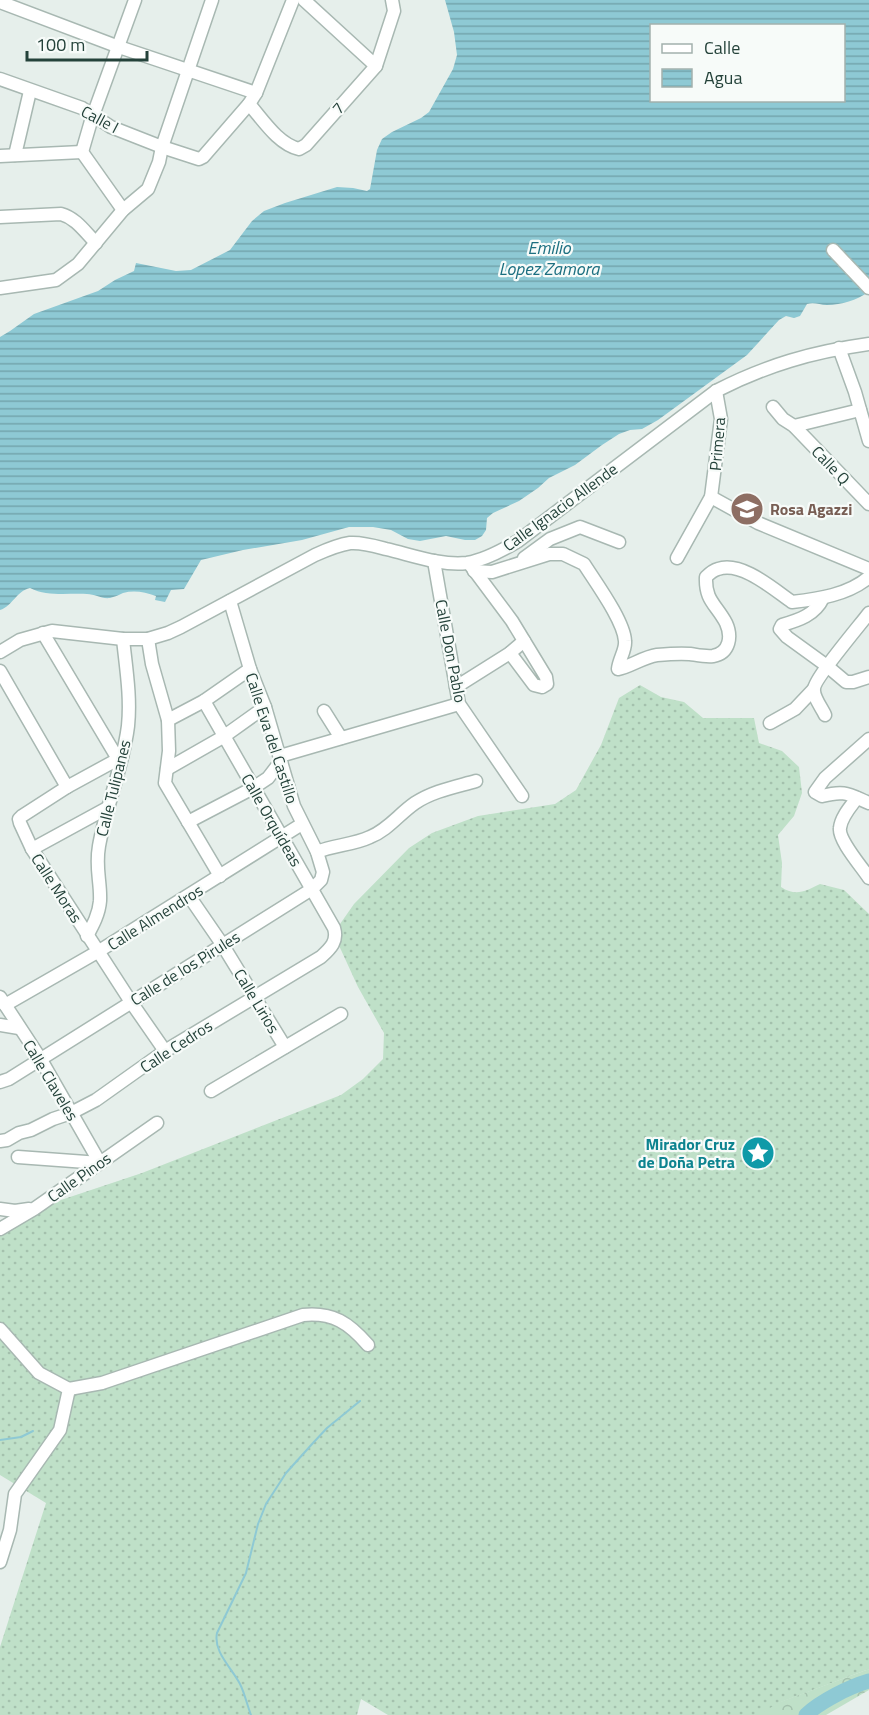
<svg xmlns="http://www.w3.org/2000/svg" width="869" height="1715" font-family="'Titillium Web',sans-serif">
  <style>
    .grass { fill: url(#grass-dots) }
    .forest { fill: url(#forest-crowns) }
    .water { fill: url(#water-rules); fill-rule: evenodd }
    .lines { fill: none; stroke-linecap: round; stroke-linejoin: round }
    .stream { stroke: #8ec9d4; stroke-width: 2 }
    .river { stroke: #8ec9d4; stroke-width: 15 }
    .minor-casing { stroke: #a8b8b2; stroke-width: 15 }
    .minor { stroke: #fff; stroke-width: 12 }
    .labels { text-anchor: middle; stroke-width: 4.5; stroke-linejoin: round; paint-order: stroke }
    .street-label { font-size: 16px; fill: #24423a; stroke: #f7fbf9 }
    .education-label { font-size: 16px; font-weight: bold; fill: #785e54; stroke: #f7fbf9; text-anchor: start }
    .culture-label { font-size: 16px; font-weight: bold; fill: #0d838f; stroke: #f7fbf9; text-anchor: end }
    .water-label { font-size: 18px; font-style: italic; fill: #1c6f80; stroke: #f7fbf9 }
  </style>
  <defs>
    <pattern id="grass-dots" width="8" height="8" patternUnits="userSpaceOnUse" patternTransform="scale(1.5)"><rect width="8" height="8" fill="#bfe0c8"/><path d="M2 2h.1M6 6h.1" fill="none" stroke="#a4c1ad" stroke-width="1.8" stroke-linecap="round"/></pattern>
    <pattern id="forest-crowns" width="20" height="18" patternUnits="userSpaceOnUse" patternTransform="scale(1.5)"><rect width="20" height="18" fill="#bfe0c8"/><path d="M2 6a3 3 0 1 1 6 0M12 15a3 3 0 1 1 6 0" fill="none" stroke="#a4c1ad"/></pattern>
    <pattern id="water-rules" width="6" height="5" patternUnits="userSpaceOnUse" patternTransform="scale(1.5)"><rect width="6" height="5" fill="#8ec9d4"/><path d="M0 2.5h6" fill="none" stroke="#74a5ad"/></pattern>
  </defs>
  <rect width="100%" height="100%" fill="#e6efeb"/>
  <!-- grass -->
  <path class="grass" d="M640,685L661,697L684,702L703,718H754L759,743L782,751L799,767L802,793L794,816L778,835L782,863L781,887C796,897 806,891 820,884L844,890L869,914V1669L781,1702L760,1715H388L361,1699L357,1715H0V1647L46,1503L0,1475V1229L34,1209L142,1173L341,1095L363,1079L383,1059L384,1033L358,987L336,939L334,928L340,924L354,904L409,848L432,833L478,816L555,804L576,790L601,745L619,698Z"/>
  <!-- forest -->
  <polygon class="forest" points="869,1669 869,1690 826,1715 758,1715 780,1702"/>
  <!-- water -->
  <path class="water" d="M445,0H869V292C856,300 842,305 827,305C819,305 815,302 807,304L800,316L794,318L786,316L779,320L747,355L658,420L642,429L630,430L619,434L602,445L575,465L549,478L538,488L519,501L493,513L487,518L486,530L482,536L475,540H465L446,536L420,541L408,539L391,530L373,527H349L302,540L243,550L201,560L184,589L171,590L165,602L155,600L156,596C145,592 134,590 123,593C119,595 114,597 110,598C101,599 95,594 87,594C68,593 48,597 30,588C16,591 13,606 0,610V337L10,331L34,314L98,291L115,280L134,271L136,263L176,271L191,270L230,250L252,221L264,211L285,203L337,187L353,188L367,191L370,189L377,150L382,139L392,132L421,118L429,112L453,69L457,55L454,32ZM652,26H844V100H652Z"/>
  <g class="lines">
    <!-- stream -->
    <g class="stream">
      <polyline points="0,1440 21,1437 33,1431"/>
      <path d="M251,1715C247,1705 245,1694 240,1684C232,1668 213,1652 217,1633L246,1573L258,1524L266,1504L286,1473L313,1443L327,1428L360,1401"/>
    </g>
    <!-- river -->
    <path class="river" d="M806,1715C821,1701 849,1687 869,1681"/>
    <!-- minor casing -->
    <g class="minor-casing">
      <g id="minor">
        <polyline points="304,0 376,66"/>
        <polyline points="0,2 119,47 256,93"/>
        <polyline points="0,79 82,108 111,127 162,147 199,159 203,157 249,104 256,93 293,0"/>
        <path d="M249,104C263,120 278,144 299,149L306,145L376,66L394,11L392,0"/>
        <polyline points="82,152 91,121 135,0"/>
        <polyline points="82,152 123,210"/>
        <polyline points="15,155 30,91"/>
        <polyline points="0,156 82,152"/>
        <path d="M0,217L61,214C76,218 85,232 96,243"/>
        <polyline points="833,250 869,288"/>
        <polyline points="0,288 56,280 78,264 123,210 148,189 159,162 162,147 212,0"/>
        <polyline points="839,348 855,392 869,441"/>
        <polyline points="773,407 783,419 794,426 869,504"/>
        <polyline points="794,426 860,410"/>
        <polyline points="711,497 758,523 869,569"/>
        <polyline points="524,558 550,539 580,527 619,542"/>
        <polyline points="677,558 711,497 721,419 716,391"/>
        <polyline points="434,561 459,704 522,796"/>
        <polyline points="471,566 512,621 546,677 547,684 542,687 534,685 510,653"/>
        <path d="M474,571L492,572L549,554H563L584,564C596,583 624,621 625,641C626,650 619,659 618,669C630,667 643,657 657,655C668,654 680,653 690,654C697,655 706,657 713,656C730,653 732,636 726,623C716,604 705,601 706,577C709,574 714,570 718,569C742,561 773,589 792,602C818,599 848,595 869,577"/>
        <path d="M823,598C815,615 799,620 782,625L780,629L787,637L827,666L846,682H853L869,677"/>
        <polyline points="43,633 118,759"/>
        <polyline points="148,639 152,664 168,720 169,751 165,783 220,876"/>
        <path d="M0,652L20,640L52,631L123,639H148L168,633L181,627L315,555C326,550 337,545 350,543C362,542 375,546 386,549C412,555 441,566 467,563C485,560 503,550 518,541L716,391C767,365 812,352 869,344"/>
        <polyline points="0,671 67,787"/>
        <polyline points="456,687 510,653 524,641"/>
        <polyline points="324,711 341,738"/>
        <path d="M825,715C822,708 813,697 814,689C814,679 860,625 869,613"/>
        <polyline points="168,720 204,701 250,669"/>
        <polyline points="770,723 795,709 813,690"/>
        <path d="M869,739L825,778L815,792L822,796C845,790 848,794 869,803"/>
        <polyline points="280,756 459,704"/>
        <polyline points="122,757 67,787 22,816 19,819 20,823 32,849 131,1002 165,1051"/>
        <polyline points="167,769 223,737 265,707"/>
        <path d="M857,798C851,806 841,817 840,828C838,840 862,867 869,878"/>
        <polyline points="188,822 253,788 268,778 281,761"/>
        <polyline points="32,849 109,807"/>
        <path d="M317,852C334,845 353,845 370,837C388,830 399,814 415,803C433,791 455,787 476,781"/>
        <polyline points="189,896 222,944 285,1047"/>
        <path d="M87,936C93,925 99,914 100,901C101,882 95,868 99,846C106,806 123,767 128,726C131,697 126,668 123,639"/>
        <polyline points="0,997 40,1058 100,1163"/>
        <polyline points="5,1005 99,951 302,824"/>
        <polyline points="0,1025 19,1028"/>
        <polyline points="0,1082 9,1079 312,889 321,880 323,872 317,852 294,806 265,707 250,669 230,601"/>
        <polyline points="211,1091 341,1014"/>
        <path d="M0,1141L7,1140L19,1133L31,1130L53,1119L71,1113L96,1100L165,1051L321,957C331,948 338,941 334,928L204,701"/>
        <polyline points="18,1157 100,1163"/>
        <polyline points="0,1209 15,1211 29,1209"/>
        <polyline points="0,1229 34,1209 157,1123"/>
        <polyline points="0,1329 39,1373 69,1389 60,1430 15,1494 10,1530 0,1562"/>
        <path d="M69,1389L102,1383L303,1315C333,1312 349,1323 368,1345"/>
      </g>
    </g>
    <!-- minor -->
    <use href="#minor" class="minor"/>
  </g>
  <!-- icons -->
  <defs>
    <g id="school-disc" transform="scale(1.725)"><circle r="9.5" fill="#8d6e63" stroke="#f7fbf9"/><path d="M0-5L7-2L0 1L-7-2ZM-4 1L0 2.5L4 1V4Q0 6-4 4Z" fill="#fff"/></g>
    <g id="sight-disc" transform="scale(1.725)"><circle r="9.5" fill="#0f9aa8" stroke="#f7fbf9"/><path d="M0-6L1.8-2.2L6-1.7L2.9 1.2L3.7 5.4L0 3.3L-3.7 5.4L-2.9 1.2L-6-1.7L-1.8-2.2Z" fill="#fff"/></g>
  </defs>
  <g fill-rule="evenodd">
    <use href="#school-disc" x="747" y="509"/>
    <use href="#sight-disc" x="758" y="1153"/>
  </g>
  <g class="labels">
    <!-- street labels -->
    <g class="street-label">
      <text transform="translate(338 108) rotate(-49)" y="6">7</text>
      <text transform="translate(100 119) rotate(28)" y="6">Calle I</text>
      <text transform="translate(717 444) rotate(-85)" y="6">Primera</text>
      <text transform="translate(831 465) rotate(46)" y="6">Calle Q</text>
      <text transform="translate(560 507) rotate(-36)" y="6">Calle Ignacio Allende</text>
      <text transform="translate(451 651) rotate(79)" y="6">Calle Don Pablo</text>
      <text transform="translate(272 738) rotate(72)" y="6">Calle Eva del Castillo</text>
      <text transform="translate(113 788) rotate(-76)" y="6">Calle Tulipanes</text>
      <text transform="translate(272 820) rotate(60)" y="6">Calle Orquídeas</text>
      <text transform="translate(57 888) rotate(57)" y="6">Calle Moras</text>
      <text transform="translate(155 917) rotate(-32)" y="6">Calle Almendros</text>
      <text transform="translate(185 968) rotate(-32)" y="6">Calle de los Pirules</text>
      <text transform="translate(257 1001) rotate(59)" y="6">Calle Lirios</text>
      <text transform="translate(176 1046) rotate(-33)" y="6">Calle Cedros</text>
      <text transform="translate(51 1080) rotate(59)" y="6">Calle Claveles</text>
      <text transform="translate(79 1177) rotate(-35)" y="6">Calle Pinos</text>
    </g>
    <!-- education labels -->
    <g class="education-label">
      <text x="770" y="515">Rosa Agazzi</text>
    </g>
    <!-- culture labels -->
    <g class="culture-label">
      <text x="735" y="1150">Mirador Cruz<tspan x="735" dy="18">de Doña Petra</tspan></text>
    </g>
    <!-- water labels -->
    <g class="water-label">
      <text x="549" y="254">Emilio<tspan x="549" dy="21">Lopez Zamora</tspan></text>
    </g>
  </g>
  <!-- legend -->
  <rect x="650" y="24" width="195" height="78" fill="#f7fbf9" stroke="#a3b1ad" stroke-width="1.5"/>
  <rect x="662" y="44" width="30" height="9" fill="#ffffff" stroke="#a3b1ad" stroke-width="1.5"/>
  <text x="704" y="54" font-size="18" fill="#24423a">Calle</text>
  <rect x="662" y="69" width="30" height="18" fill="url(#water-rules)" stroke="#a3b1ad" stroke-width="1.5"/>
  <text x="704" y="84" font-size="18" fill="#24423a">Agua</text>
  <!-- scale -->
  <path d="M27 51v9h120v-9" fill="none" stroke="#24423a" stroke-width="3"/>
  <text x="36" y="51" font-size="18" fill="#24423a" stroke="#f7fbf9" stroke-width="4.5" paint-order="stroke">100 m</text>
</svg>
